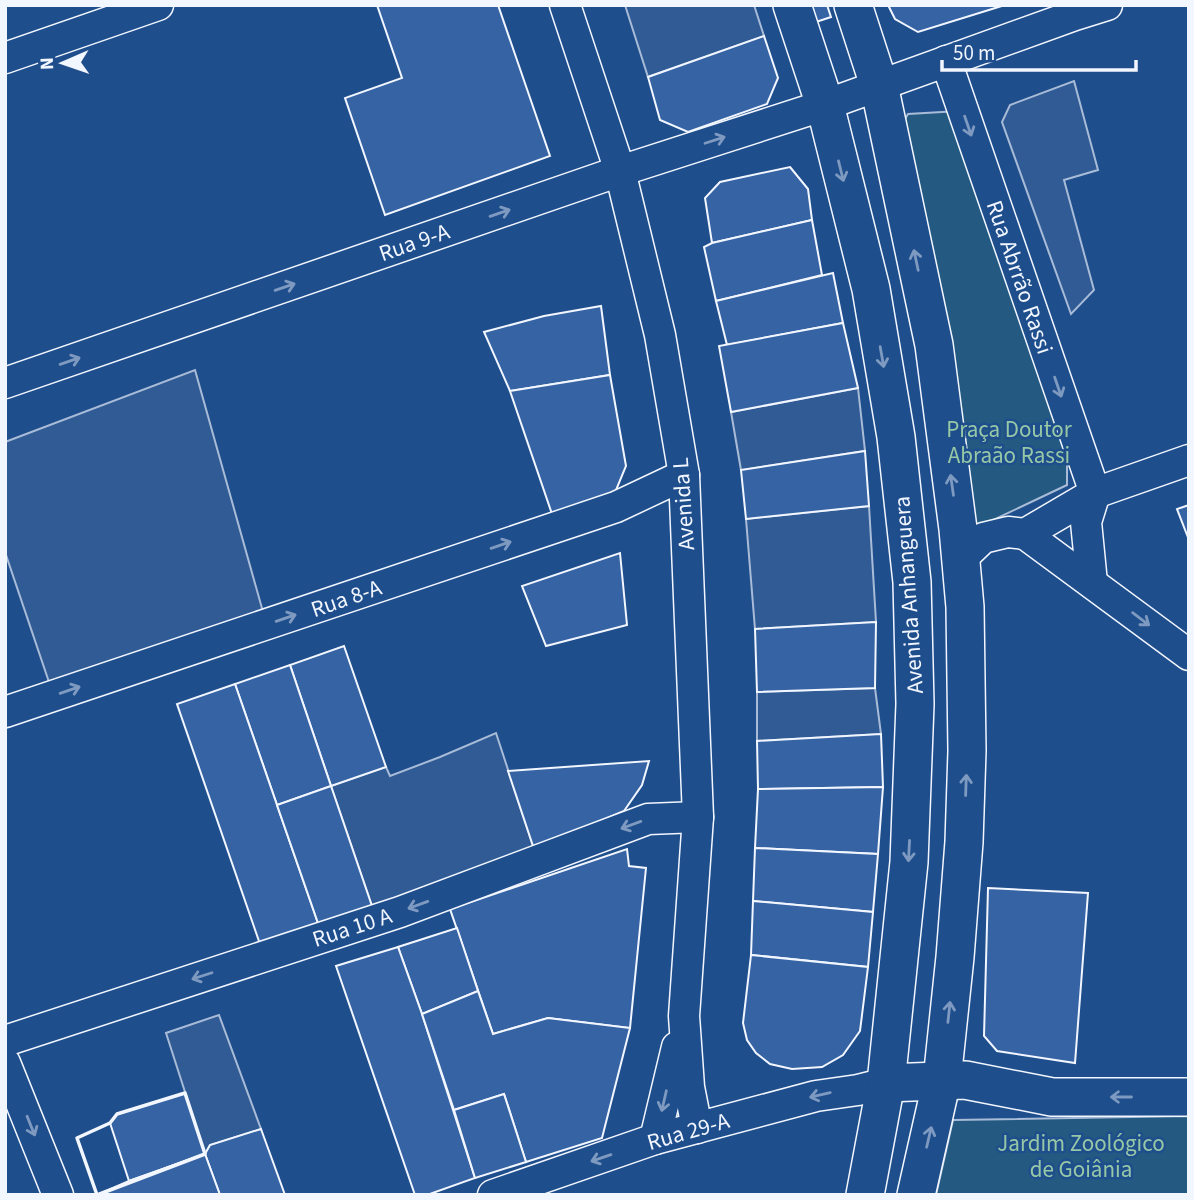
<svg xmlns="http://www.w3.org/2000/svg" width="1194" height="1200" font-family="'Source Sans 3',sans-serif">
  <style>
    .green { fill: #245a82; stroke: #a8bbd7; stroke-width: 2 }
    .parking { fill: #305b95; stroke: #a8bbd7; stroke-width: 2 }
    .building { fill: #3563a3; stroke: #f2f6ff; stroke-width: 2 }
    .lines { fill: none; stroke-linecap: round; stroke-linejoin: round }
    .minor-casing { stroke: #f2f6ff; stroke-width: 33 }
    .major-casing { stroke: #f2f6ff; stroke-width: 40 }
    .minor { stroke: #1f4e8c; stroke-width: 30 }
    .major { stroke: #1f4e8c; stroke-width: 37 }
    .wall { stroke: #f2f6ff; stroke-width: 3.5 }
    .oneway { stroke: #7e9ac0 }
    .labels { text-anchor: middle; stroke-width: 5; stroke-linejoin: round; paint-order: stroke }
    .street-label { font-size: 23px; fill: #f2f6ff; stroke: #1f4e8c }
    .park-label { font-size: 23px; fill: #97c8a6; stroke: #1f4e8c }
  </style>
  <rect width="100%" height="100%" fill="#1f4e8c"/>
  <!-- green -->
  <g class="green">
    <polygon points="959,111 1067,433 1067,485 968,532 896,134 908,114"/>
    <polygon points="1189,1116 1189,1195 936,1195 953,1120"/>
  </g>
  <!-- parking -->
  <g class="parking">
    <polygon points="625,5 754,5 764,36 648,77"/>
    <polygon points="1074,81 1098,170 1064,180 1094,290 1071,314 1002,122 1010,105"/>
    <polygon points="195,370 265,619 50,685 5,552 5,442"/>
    <polygon points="858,388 865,451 741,470 731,412"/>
    <polygon points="869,506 876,622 755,629 746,519"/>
    <polygon points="875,688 881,734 757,741 757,692"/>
    <polygon points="496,733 534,849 373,909 331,786 386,767 390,776 440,757"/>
    <polygon points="219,1015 261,1129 210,1145 205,1154 166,1033"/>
  </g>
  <!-- building -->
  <g class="building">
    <polygon points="377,5 498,5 550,156 385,215 345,98 402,78"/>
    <polygon points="811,5 827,5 831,17 816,22"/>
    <polygon points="888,5 1005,5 918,32 895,19"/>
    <polygon points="764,36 778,78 767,104 688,132 660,120 648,77"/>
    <polygon points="790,167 808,189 812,220 712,243 705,198 720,182"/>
    <polygon points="812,220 822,275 716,301 704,247 712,243"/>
    <polygon points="833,273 843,323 727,345 716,301"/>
    <polygon points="601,306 610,375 510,391 484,332 544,316"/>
    <polygon points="843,323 858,388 731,412 719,346"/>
    <polygon points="610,375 626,466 614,495 552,514 510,391"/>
    <polygon points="865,451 869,506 746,519 741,470"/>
    <polygon points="1189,505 1189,540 1177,509"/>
    <polygon points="620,553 627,625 546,646 522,586"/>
    <polygon points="876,622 875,688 757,692 755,629"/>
    <polygon points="344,646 386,767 331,786 290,665"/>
    <polygon points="290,665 331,786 277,805 235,684"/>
    <polygon points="235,684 319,926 261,947 177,704"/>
    <polygon points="881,734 883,787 758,789 757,741"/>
    <polygon points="649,761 642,785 624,811 534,849 508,771"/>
    <polygon points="331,786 373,909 319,926 277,805"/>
    <polygon points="883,787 878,854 755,848 758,789"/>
    <polygon points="755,848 878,854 873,912 753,901"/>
    <polygon points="627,849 629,866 646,868 630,1028 548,1018 493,1034 450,909"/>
    <polygon points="988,888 1088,893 1075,1063 997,1051 984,1036"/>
    <polygon points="753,901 873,912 868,967 751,955"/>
    <polygon points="457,928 478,991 422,1014 398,947"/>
    <polygon points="398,947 422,1014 475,1178 427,1195 415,1195 336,966"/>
    <polygon points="751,955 868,967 860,1031 843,1055 822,1067 792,1069 770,1064 756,1053 747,1040 743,1023"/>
    <polygon points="478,991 493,1034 548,1018 630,1028 602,1138 526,1162 504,1094 454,1110 422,1014"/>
    <polygon points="185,1093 205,1154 129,1181 110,1123 117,1114"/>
    <polygon points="504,1094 526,1162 475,1178 454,1110"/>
    <polygon points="261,1129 285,1195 220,1195 205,1154 210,1145"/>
    <polygon points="205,1154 220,1195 97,1195 129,1181"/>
  </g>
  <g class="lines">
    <!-- minor casing -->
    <g class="minor-casing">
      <g id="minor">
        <polyline points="565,5 620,171 660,335 684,475 698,817 684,1016 689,1087 697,1128"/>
        <polyline points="5,58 158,5"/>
        <polyline points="946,61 1095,493"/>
        <polyline points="5,383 620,171 825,105 1075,15 1107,5"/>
        <polyline points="1025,534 1189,655"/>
        <polyline points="961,559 983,538 1008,532 1025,534 1095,493 1189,460"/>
        <polyline points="1092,583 1086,522 1095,493"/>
        <polyline points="5,712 616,507 684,475"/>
        <polyline points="5,1041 400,912 648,819 698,817"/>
        <polyline points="5,1063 58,1195"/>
        <polyline points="655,1139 677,1047"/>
        <polyline points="493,1195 655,1139 816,1096 858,1090 886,1083"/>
      </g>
    </g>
    <!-- major casing -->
    <g class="major-casing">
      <g id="major">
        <polyline points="792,5 825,105 871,289 896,437 912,582 915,704 909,862 886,1083 865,1195"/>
        <polyline points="853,5 879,85 934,345 958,529 965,607 967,751 964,842 955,957 942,1080 916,1195"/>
        <polyline points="886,1083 965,1080 1052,1097 1189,1097"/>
      </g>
    </g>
    <!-- minor -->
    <use href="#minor" class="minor"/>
    <!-- major -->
    <use href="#major" class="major"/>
    <!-- wall -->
    <polygon class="wall" points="185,1093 205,1154 97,1195 77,1138 110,1123 117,1114"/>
  </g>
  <!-- one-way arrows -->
  <defs><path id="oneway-shaft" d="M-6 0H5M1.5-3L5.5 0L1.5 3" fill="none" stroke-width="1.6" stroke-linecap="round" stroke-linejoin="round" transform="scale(1.75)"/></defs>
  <g class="oneway">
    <use href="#oneway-shaft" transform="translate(968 126) rotate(71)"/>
    <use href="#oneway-shaft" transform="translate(715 140) rotate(-18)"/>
    <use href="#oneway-shaft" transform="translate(841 171) rotate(76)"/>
    <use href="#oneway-shaft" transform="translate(500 213) rotate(-19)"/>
    <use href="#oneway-shaft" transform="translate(916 260) rotate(-102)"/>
    <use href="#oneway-shaft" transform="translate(285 287) rotate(-19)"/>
    <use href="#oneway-shaft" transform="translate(882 357) rotate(80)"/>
    <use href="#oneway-shaft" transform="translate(70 361) rotate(-19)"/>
    <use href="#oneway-shaft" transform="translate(1058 387) rotate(71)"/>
    <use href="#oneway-shaft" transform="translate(952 485) rotate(-98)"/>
    <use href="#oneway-shaft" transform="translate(501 545) rotate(-19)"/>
    <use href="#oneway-shaft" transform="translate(286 618) rotate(-19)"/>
    <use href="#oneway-shaft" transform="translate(1141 619) rotate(37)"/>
    <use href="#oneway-shaft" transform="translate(70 690) rotate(-19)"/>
    <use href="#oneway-shaft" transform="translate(966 785) rotate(-88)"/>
    <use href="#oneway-shaft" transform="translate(631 825) rotate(160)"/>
    <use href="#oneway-shaft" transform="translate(909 851) rotate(93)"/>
    <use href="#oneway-shaft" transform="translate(418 905) rotate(160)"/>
    <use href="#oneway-shaft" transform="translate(202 976) rotate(162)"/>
    <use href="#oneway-shaft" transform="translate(949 1012) rotate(-84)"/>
    <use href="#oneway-shaft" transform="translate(820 1095) rotate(167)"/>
    <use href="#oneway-shaft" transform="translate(1121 1097) rotate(-180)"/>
    <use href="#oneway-shaft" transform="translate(664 1101) rotate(103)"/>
    <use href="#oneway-shaft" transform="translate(31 1126) rotate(68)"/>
    <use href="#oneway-shaft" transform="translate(929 1137) rotate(-77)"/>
    <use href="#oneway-shaft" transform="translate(601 1158) rotate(161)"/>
  </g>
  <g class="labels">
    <!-- street labels -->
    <g class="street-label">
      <text transform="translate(414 242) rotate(-19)" y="8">Rua 9-A</text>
      <text transform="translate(1020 277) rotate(71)" y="8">Rua Abrrão Rassi</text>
      <text transform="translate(683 504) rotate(-94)" y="8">Avenida L</text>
      <text transform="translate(908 595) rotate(-94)" y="8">Avenida Anhanguera</text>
      <text transform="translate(346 598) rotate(-19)" y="8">Rua 8-A</text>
      <text transform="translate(352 927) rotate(-18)" y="8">Rua 10 A</text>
      <text transform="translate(688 1131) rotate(-16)" y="8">Rua 29-A</text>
    </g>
    <!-- park labels -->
    <g class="park-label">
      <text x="1009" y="437">Praça Doutor<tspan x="1009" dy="26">Abraão Rassi</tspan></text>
      <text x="1081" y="1151">Jardim Zoológico<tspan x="1081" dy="26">de Goiânia</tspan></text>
    </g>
  </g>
  <!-- border -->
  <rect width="1194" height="1200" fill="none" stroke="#f2f6ff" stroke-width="14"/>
  <!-- north arrow -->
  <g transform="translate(63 63) rotate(268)" stroke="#1f4e8c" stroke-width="5" paint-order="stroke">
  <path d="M0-5L12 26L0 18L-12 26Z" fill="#f2f6ff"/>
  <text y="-10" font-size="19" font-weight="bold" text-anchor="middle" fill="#f2f6ff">N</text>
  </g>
  <!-- scale -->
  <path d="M942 60v10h194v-10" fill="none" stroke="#f2f6ff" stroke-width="3.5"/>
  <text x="953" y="60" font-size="21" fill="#f2f6ff" stroke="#1f4e8c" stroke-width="5" paint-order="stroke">50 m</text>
</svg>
